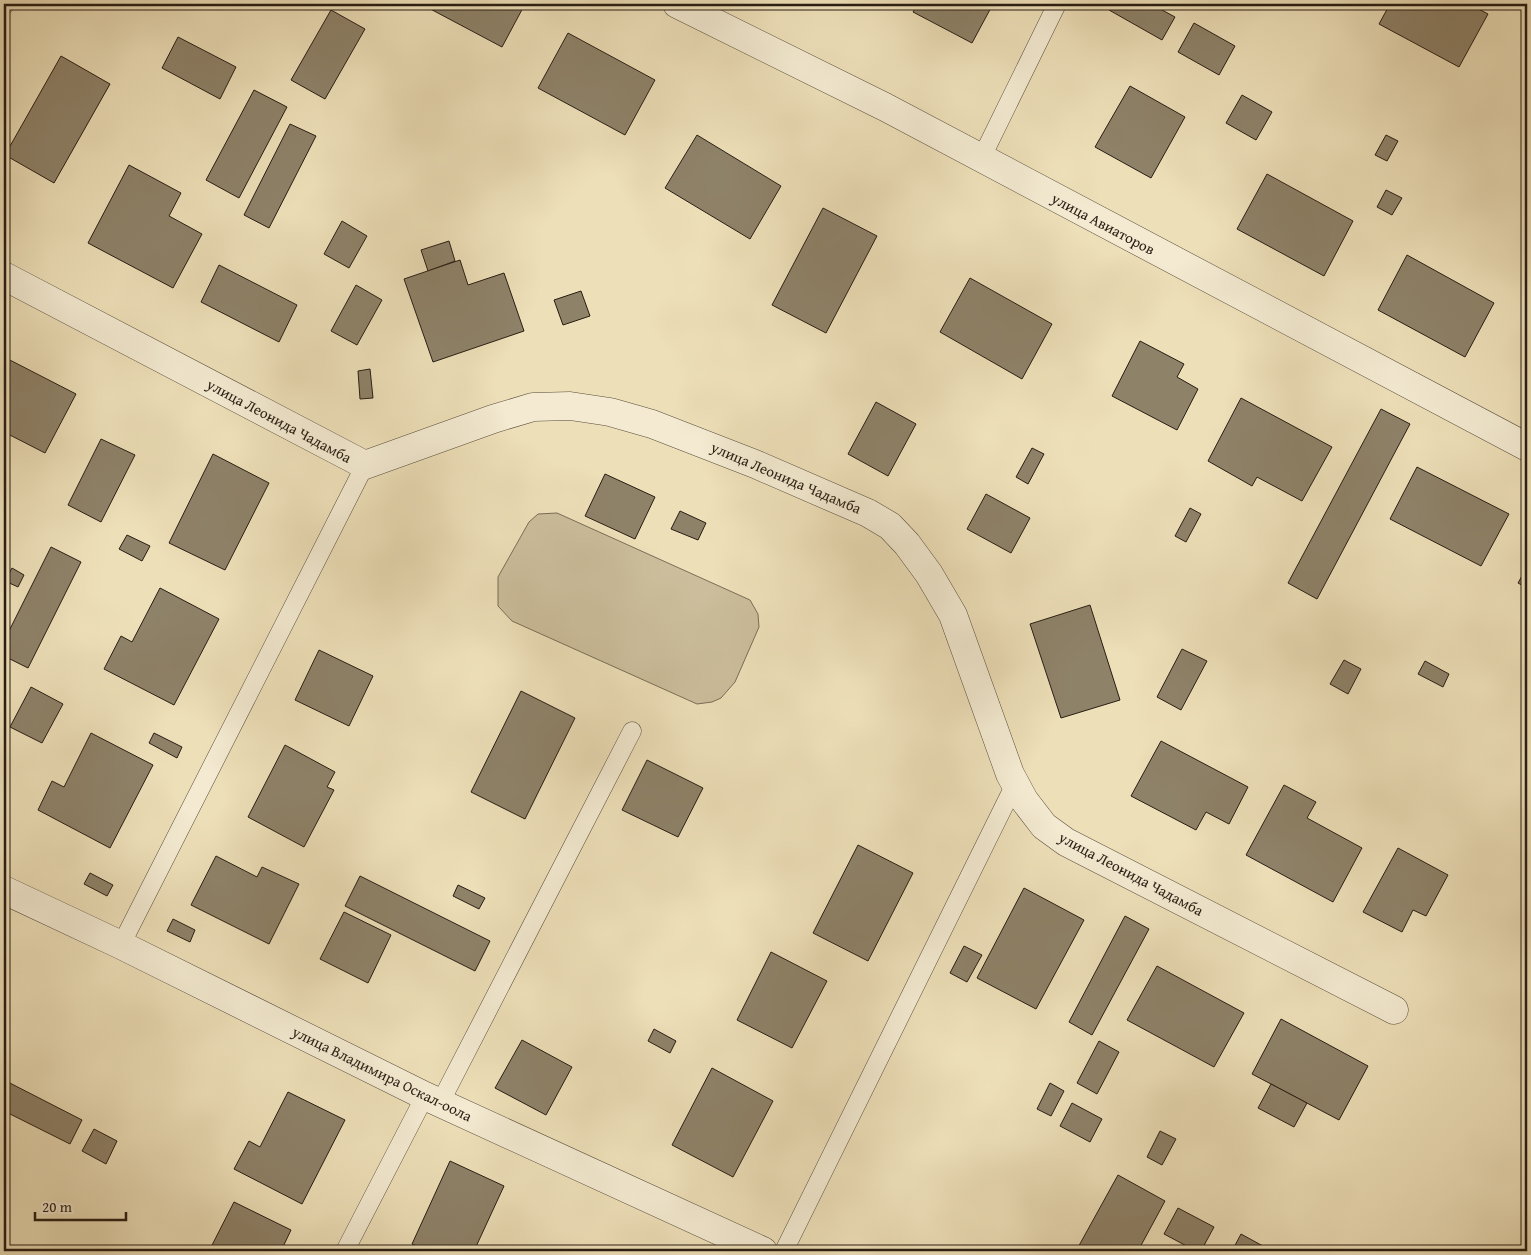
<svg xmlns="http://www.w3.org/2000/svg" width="1531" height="1255" font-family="'Gentium Book Plus',serif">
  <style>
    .green { fill: #ccbe9c; stroke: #7a6e58 }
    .building { fill: #8e8269; stroke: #281d13 }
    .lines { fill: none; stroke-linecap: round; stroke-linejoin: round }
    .lane-casing { stroke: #594e3c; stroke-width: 19 }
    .street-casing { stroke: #594e3c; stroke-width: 29 }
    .lane { stroke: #f3ead1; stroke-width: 18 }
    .street { stroke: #f3ead1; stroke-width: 28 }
    .labels { text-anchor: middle; stroke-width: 4; stroke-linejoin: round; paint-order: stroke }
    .street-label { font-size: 15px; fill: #281d13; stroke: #f3ead1 }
  </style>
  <rect width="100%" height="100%" fill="#eddfb8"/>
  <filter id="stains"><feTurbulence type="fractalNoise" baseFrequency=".004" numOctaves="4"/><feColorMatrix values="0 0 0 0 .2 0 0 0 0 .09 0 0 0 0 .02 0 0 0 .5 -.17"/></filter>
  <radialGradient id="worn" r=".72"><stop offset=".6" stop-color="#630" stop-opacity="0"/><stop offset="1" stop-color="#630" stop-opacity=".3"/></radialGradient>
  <!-- green -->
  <polygon class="green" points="557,513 750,600 758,614 759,627 735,682 721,698 712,702 697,704 512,621 498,606 498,577 529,522 538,514"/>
  <!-- building -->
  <g class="building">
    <polygon points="421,4 525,4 502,47"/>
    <polygon points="918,4 993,4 972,43 913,12"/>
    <polygon points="1112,4 1151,4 1175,17 1162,40 1109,10"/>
    <polygon points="1390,4 1469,4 1488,14 1459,67 1379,24"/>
    <polygon points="331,10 365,29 325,99 291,80"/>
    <polygon points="1194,23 1235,46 1219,75 1178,52"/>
    <polygon points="568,33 655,80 625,135 538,88"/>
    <polygon points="178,37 236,67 220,99 162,68"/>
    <polygon points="61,56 110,84 54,183 5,155"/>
    <polygon points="1130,86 1185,117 1151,178 1095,147"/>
    <polygon points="254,90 287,107 239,198 206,180"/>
    <polygon points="1242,95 1272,112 1256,140 1226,123"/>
    <polygon points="290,124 316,136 269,228 244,215"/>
    <polygon points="697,135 781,186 750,239 665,188"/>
    <polygon points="1386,135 1398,141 1387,161 1375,155"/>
    <polygon points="129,165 181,193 169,216 202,234 173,288 88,243"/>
    <polygon points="1267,174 1353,221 1324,276 1237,229"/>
    <polygon points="1386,190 1402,198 1392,215 1377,207"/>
    <polygon points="823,208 877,236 826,333 772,305"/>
    <polygon points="342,221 367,236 349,268 324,254"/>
    <polygon points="449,241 455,261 428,271 421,250"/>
    <polygon points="1407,255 1494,303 1465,357 1378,310"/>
    <polygon points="460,260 468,285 504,273 524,331 433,362 404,279"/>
    <polygon points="219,265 297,305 279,342 201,302"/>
    <polygon points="970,278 1052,324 1022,379 940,332"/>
    <polygon points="356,285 382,300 357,345 331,331"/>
    <polygon points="581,291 590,316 563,325 554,300"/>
    <polygon points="1140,341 1184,364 1177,377 1198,389 1177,430 1112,396"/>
    <polygon points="4,357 76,394 45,453 4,432"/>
    <polygon points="370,369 373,398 360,399 358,371"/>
    <polygon points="1241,398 1332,447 1302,501 1257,477 1252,486 1208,461"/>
    <polygon points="876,402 916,424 888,476 848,454"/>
    <polygon points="1381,409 1410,424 1317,599 1288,583"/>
    <polygon points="101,439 135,455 101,522 68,505"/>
    <polygon points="1032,448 1044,454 1028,484 1016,477"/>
    <polygon points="213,454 269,483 225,570 169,543"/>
    <polygon points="1417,467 1509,514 1481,566 1390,519"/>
    <polygon points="605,474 655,497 635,539 585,516"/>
    <polygon points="986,494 1030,518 1011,553 967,529"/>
    <polygon points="1190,508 1201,514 1186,542 1175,536"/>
    <polygon points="680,511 706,523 698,540 671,529"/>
    <polygon points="127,535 150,546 142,561 119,549"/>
    <polygon points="51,547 81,562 28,668 4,656 4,641"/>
    <polygon points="1527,567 1527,588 1518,583"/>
    <polygon points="12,568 24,575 18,587 5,581"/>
    <polygon points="160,588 219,619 174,705 104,669 121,636 132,642"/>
    <polygon points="1090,605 1120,700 1061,718 1030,624"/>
    <polygon points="1182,649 1207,661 1181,710 1157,697"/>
    <polygon points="319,650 373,676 349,726 295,700"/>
    <polygon points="1344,660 1361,669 1348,694 1330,684"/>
    <polygon points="1425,661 1449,674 1443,687 1418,674"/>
    <polygon points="31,687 63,704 42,743 10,727"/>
    <polygon points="521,691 575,718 525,819 471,792"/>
    <polygon points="91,733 153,765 110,848 38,810 52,781 64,787"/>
    <polygon points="154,733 182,747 177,758 149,743"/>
    <polygon points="1161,741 1248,787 1229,824 1206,812 1196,830 1131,796"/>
    <polygon points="285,745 335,772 327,787 334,790 304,847 248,817"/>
    <polygon points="647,760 703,788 678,837 622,810"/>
    <polygon points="1284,785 1316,802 1307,818 1362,848 1333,902 1246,855"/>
    <polygon points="858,845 913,873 868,961 813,933"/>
    <polygon points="1398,848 1448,875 1426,916 1413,910 1402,932 1363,912"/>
    <polygon points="216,856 257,877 262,867 299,884 269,944 191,905"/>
    <polygon points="90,873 113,885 107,896 84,884"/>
    <polygon points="360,876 490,941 475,971 345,906"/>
    <polygon points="458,885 485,898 479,909 453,896"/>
    <polygon points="1024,888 1084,920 1036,1009 977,978"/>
    <polygon points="344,912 391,935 368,983 320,959"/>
    <polygon points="1125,916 1149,929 1092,1035 1069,1022"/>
    <polygon points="173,919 195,930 190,942 167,931"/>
    <polygon points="964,946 982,955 967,982 950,973"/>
    <polygon points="771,952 827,981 792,1048 737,1020"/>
    <polygon points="1157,966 1244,1013 1214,1067 1127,1020"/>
    <polygon points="1281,1019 1368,1066 1339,1120 1252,1074"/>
    <polygon points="654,1029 676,1041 670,1053 648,1041"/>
    <polygon points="522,1040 572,1067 546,1115 495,1088"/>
    <polygon points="1099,1041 1119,1052 1097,1094 1077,1083"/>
    <polygon points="712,1068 773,1101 733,1177 672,1145"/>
    <polygon points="4,1080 82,1120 70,1144 4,1111"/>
    <polygon points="1050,1083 1064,1091 1051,1116 1037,1109"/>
    <polygon points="1271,1084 1307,1103 1294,1127 1258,1108"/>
    <polygon points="288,1092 345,1120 302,1204 234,1169 249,1141 260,1147"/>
    <polygon points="1072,1103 1102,1119 1090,1142 1060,1126"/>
    <polygon points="94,1129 117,1141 106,1164 82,1151"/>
    <polygon points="1160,1131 1176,1139 1162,1165 1147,1157"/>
    <polygon points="450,1161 504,1186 474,1251 428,1251 412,1244"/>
    <polygon points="1118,1175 1165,1201 1138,1251 1076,1251"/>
    <polygon points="234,1202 291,1230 281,1251 209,1251"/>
    <polygon points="1178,1208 1214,1227 1201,1251 1196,1251 1164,1234"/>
    <polygon points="1241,1234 1272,1251 1232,1251"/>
  </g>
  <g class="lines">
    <!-- lane casing -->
    <g class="lane-casing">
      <g id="lane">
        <polyline points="4,6 5,4"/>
        <polyline points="981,159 1057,4"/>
        <polyline points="121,945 365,465"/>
        <polyline points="440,1103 632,731"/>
        <polyline points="345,1251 425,1096"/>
        <polyline points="784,1251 1015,784"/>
      </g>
    </g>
    <!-- street casing -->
    <g class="street-casing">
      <g id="street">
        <polyline points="677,4 885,107 1527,447"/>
        <polyline points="4,276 365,465 493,419 533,407 570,406 610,412 652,424 755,464 868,513 890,526 907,544 929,574 953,615 1010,774 1024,800 1044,826 1066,842 1394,1010"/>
        <polyline points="4,890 121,945 425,1096 763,1251"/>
      </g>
    </g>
    <!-- lane -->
    <use href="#lane" class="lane"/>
    <!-- street -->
    <use href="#street" class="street"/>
  </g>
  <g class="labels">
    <!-- street labels -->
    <g class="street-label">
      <text transform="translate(1103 224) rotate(28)" y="5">улица Авиаторов</text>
      <text transform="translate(279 421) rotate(28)" y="5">улица Леонида Чадамба</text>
      <text transform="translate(786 478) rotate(23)" y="5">улица Леонида Чадамба</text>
      <text transform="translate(1131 874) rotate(28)" y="5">улица Леонида Чадамба</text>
      <text transform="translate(382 1074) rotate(26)" y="5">улица Владимира Оскал-оола</text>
    </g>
  </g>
  <!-- margin -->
  <rect width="1531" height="1255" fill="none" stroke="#eddfb8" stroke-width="20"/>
  <rect x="5" y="5" width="1521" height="1245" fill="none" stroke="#281d13" stroke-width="2.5"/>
  <rect x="10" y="10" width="1511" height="1235" fill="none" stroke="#281d13"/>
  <!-- scale -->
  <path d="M35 1212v8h91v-8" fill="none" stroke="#281d13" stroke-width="2.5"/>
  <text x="42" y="1212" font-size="15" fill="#281d13" stroke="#f3ead1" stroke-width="4" paint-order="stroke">20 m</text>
  <rect width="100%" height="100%" filter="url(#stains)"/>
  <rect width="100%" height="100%" fill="url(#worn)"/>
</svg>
